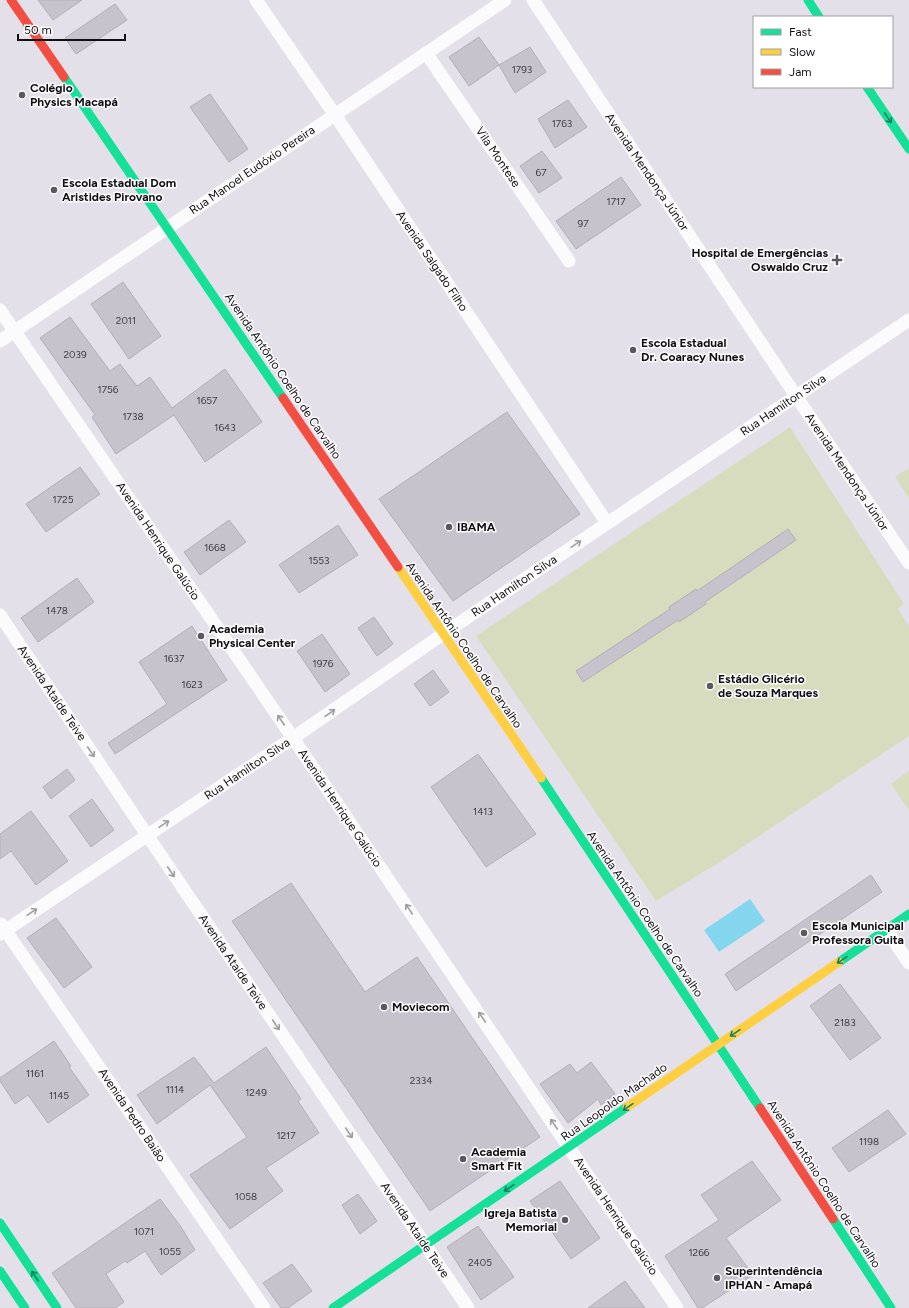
<svg xmlns="http://www.w3.org/2000/svg" width="909" height="1308" font-family="Figtree,sans-serif">
  <style>
    .green { fill: #d8dcbf }
    .water { fill: #83d6ee }
    .building { fill: #c7c3cc; stroke: #b2afb7 }
    .lines { fill: none; stroke-linecap: round; stroke-linejoin: round }
    .street { stroke: #fbfafc; stroke-width: 13 }
    .fast { stroke: #16e098; stroke-width: 9 }
    .slow { stroke: #ffcf43; stroke-width: 9 }
    .jam { stroke: #f24e42; stroke-width: 9 }
    .oneway { stroke: #14825d }
    .oneway2 { stroke: #9d9ca0 }
    .poi-dot { fill: #5b5860; stroke: #fff; stroke-width: 1.5 }
    .labels { text-anchor: middle; stroke-width: 3; stroke-linejoin: round; paint-order: stroke }
    .number-label { font-size: 10px; fill: #3e3b43 }
    .poi-label { font-size: 12px; font-weight: bold; fill: #110e15; stroke: #fff; text-anchor: start }
    .street-label { font-size: 12px; fill: #110e15; stroke: #fff }
  </style>
  <rect width="100%" height="100%" fill="#e4e0ea"/>
  <!-- green -->
  <g class="green">
    <polygon points="790,427 904,604 898,609 909,626 909,736 720,862 656,901 476,636"/>
    <polygon points="909,468 909,498 895,477"/>
    <polygon points="909,771 909,810 891,784"/>
  </g>
  <!-- water -->
  <polygon class="water" points="750,899 765,921 719,952 704,930"/>
  <!-- building -->
  <g class="building">
    <polygon points="38,0 82,0 53,20"/>
    <polygon points="115,4 127,20 76,54 65,38"/>
    <polygon points="479,37 499,65 469,86 449,57"/>
    <polygon points="530,47 546,72 515,93 499,65"/>
    <polygon points="210,94 248,149 229,162 190,107"/>
    <polygon points="568,100 587,127 555,148 538,119"/>
    <polygon points="542,151 562,178 539,193 520,166"/>
    <polygon points="621,177 641,205 576,249 556,221"/>
    <polygon points="123,282 161,336 129,359 91,304"/>
    <polygon points="70,317 110,371 120,364 137,386 150,377 172,408 225,369 262,422 205,462 174,415 116,454 92,417 95,415 40,338"/>
    <polygon points="507,412 580,514 453,601 379,499"/>
    <polygon points="80,467 100,494 46,532 26,504"/>
    <polygon points="229,520 246,542 200,575 184,552"/>
    <polygon points="338,525 358,555 299,593 279,565"/>
    <polygon points="788,529 796,540 705,602 706,604 679,622 678,620 583,682 576,671 670,609 669,607 696,589 697,591"/>
    <polygon points="77,578 94,602 38,642 21,618"/>
    <polygon points="374,617 393,644 377,656 358,628"/>
    <polygon points="192,626 227,680 115,754 108,743 167,704 139,662"/>
    <polygon points="322,634 350,674 325,692 297,651"/>
    <polygon points="433,670 449,692 430,706 414,684"/>
    <polygon points="478,754 536,834 486,867 431,787"/>
    <polygon points="67,769 75,780 51,799 43,787"/>
    <polygon points="92,799 114,830 91,847 69,816"/>
    <polygon points="31,811 68,861 36,885 11,851 0,859 0,834"/>
    <polygon points="871,875 882,892 736,991 725,974"/>
    <polygon points="291,883 365,992 417,957 540,1137 430,1211 232,921"/>
    <polygon points="56,918 92,967 64,988 27,938"/>
    <polygon points="840,984 881,1038 850,1060 810,1006"/>
    <polygon points="54,1041 71,1066 69,1067 89,1095 48,1123 28,1095 15,1104 0,1081 0,1078"/>
    <polygon points="266,1047 301,1099 298,1101 319,1133 266,1168 283,1191 230,1229 190,1175 247,1137 210,1085 157,1124 137,1095 194,1057 214,1083"/>
    <polygon points="591,1062 615,1094 601,1105 598,1099 568,1123 540,1084 570,1064 577,1073"/>
    <polygon points="888,1110 906,1134 849,1172 832,1148"/>
    <polygon points="752,1161 781,1200 726,1238 753,1275 702,1308 698,1308 665,1256 719,1220 701,1195"/>
    <polygon points="560,1181 600,1238 571,1259 530,1201"/>
    <polygon points="358,1194 377,1221 360,1234 342,1205"/>
    <polygon points="160,1199 181,1227 195,1250 161,1275 145,1251 127,1263 125,1261 106,1274 124,1302 115,1308 76,1308 52,1273"/>
    <polygon points="478,1226 514,1277 481,1300 447,1247"/>
    <polygon points="292,1264 312,1291 288,1308 281,1308 263,1283"/>
    <polygon points="625,1281 645,1308 588,1308"/>
  </g>
  <g class="lines">
    <!-- street -->
    <g class="street">
      <polyline points="256,0 335,115 607,523"/>
      <polyline points="533,0 796,396 909,563"/>
      <polyline points="426,53 569,261"/>
      <polyline points="0,310 297,744 677,1308"/>
      <polyline points="0,341 505,0"/>
      <polyline points="0,615 147,835 468,1308"/>
      <polyline points="1,924 264,1308"/>
      <polyline points="886,929 909,963"/>
      <polyline points="0,934 293,738 443,634 909,320"/>
    </g>
    <!-- fast -->
    <g class="fast">
      <polyline points="808,0 819,17"/>
      <polyline points="64,77 283,398"/>
      <polyline points="867,87 909,149"/>
      <polyline points="541,778 760,1108"/>
      <polyline points="839,962 909,914"/>
      <polyline points="833,1219 891,1308"/>
      <polyline points="0,1223 57,1308"/>
      <polyline points="0,1271 25,1308"/>
      <polyline points="333,1308 627,1107"/>
    </g>
    <!-- slow -->
    <g class="slow">
      <polyline points="398,567 541,778"/>
      <polyline points="627,1107 839,962"/>
    </g>
    <!-- jam -->
    <g class="jam">
      <polyline points="11,0 64,77"/>
      <polyline points="283,398 398,567"/>
      <polyline points="760,1108 833,1219"/>
    </g>
  </g>
  <!-- one-way arrows -->
  <defs><path id="oneway-shaft" d="M-6 0H5M1.5-3L5.5 0L1.5 3" fill="none" stroke-width="1.6" stroke-linecap="round" stroke-linejoin="round"/></defs>
  <g class="oneway">
    <use href="#oneway-shaft" transform="translate(888 118) rotate(56)"/>
    <use href="#oneway-shaft" transform="translate(842 960) rotate(146)"/>
    <use href="#oneway-shaft" transform="translate(735 1033) rotate(146)"/>
    <use href="#oneway-shaft" transform="translate(628 1107) rotate(145)"/>
    <use href="#oneway-shaft" transform="translate(509 1188) rotate(146)"/>
    <use href="#oneway-shaft" transform="translate(35 1276) rotate(-124)"/>
  </g>
  <g class="oneway2">
    <use href="#oneway-shaft" transform="translate(576 544) rotate(-34)"/>
    <use href="#oneway-shaft" transform="translate(330 713) rotate(-35)"/>
    <use href="#oneway-shaft" transform="translate(281 720) rotate(-124)"/>
    <use href="#oneway-shaft" transform="translate(91 752) rotate(56)"/>
    <use href="#oneway-shaft" transform="translate(164 824) rotate(-34)"/>
    <use href="#oneway-shaft" transform="translate(171 872) rotate(56)"/>
    <use href="#oneway-shaft" transform="translate(409 909) rotate(-124)"/>
    <use href="#oneway-shaft" transform="translate(32 912) rotate(-34)"/>
    <use href="#oneway-shaft" transform="translate(482 1017) rotate(-124)"/>
    <use href="#oneway-shaft" transform="translate(276 1025) rotate(56)"/>
    <use href="#oneway-shaft" transform="translate(554 1124) rotate(-124)"/>
    <use href="#oneway-shaft" transform="translate(349 1133) rotate(56)"/>
  </g>
  <!-- markers -->
  <g class="poi-dot">
    <circle cx="22" cy="95" r="4"/>
    <circle cx="54" cy="190" r="4"/>
    <path d="M835 254h4v4h4v4h-4v4h-4v-4h-4v-4h4z"/>
    <circle cx="633" cy="350" r="4"/>
    <circle cx="449" cy="527" r="4"/>
    <circle cx="201" cy="636" r="4"/>
    <circle cx="710" cy="686" r="4"/>
    <circle cx="804" cy="933" r="4"/>
    <circle cx="384" cy="1007" r="4"/>
    <circle cx="463" cy="1159" r="4"/>
    <circle cx="565" cy="1220" r="4"/>
    <circle cx="717" cy="1278" r="4"/>
  </g>
  <g class="labels">
    <!-- number labels -->
    <g class="number-label">
      <text x="522" y="73">1793</text>
      <text x="562" y="127">1763</text>
      <text x="541" y="176">67</text>
      <text x="616" y="205">1717</text>
      <text x="583" y="227">97</text>
      <text x="126" y="324">2011</text>
      <text x="75" y="358">2039</text>
      <text x="108" y="393">1756</text>
      <text x="207" y="404">1657</text>
      <text x="133" y="420">1738</text>
      <text x="225" y="431">1643</text>
      <text x="63" y="503">1725</text>
      <text x="215" y="551">1668</text>
      <text x="319" y="564">1553</text>
      <text x="57" y="614">1478</text>
      <text x="174" y="662">1637</text>
      <text x="323" y="667">1976</text>
      <text x="192" y="688">1623</text>
      <text x="483" y="815">1413</text>
      <text x="845" y="1026">2183</text>
      <text x="35" y="1077">1161</text>
      <text x="421" y="1084">2334</text>
      <text x="175" y="1093">1114</text>
      <text x="256" y="1096">1249</text>
      <text x="59" y="1099">1145</text>
      <text x="286" y="1139">1217</text>
      <text x="869" y="1145">1198</text>
      <text x="246" y="1200">1058</text>
      <text x="144" y="1235">1071</text>
      <text x="170" y="1255">1055</text>
      <text x="699" y="1256">1266</text>
      <text x="480" y="1266">2405</text>
    </g>
    <!-- poi labels -->
    <g class="poi-label">
      <text x="30" y="92">Colégio<tspan x="30" dy="14">Physics Macapá</tspan></text>
      <text x="62" y="187">Escola Estadual Dom<tspan x="62" dy="14">Aristides Pirovano</tspan></text>
      <text x="828" y="257" text-anchor="end">Hospital de Emergências<tspan x="828" dy="14">Oswaldo Cruz</tspan></text>
      <text x="641" y="347">Escola Estadual<tspan x="641" dy="14">Dr. Coaracy Nunes</tspan></text>
      <text x="457" y="531">IBAMA</text>
      <text x="209" y="633">Academia<tspan x="209" dy="14">Physical Center</tspan></text>
      <text x="718" y="683">Estádio Glicério<tspan x="718" dy="14">de Souza Marques</tspan></text>
      <text x="812" y="930">Escola Municipal<tspan x="812" dy="14">Professora Guita</tspan></text>
      <text x="392" y="1011">Moviecom</text>
      <text x="471" y="1156">Academia<tspan x="471" dy="14">Smart Fit</tspan></text>
      <text x="557" y="1217" text-anchor="end">Igreja Batista<tspan x="557" dy="14">Memorial</tspan></text>
      <text x="725" y="1275">Superintendência<tspan x="725" dy="14">IPHAN - Amapá</tspan></text>
    </g>
    <!-- street labels -->
    <g class="street-label">
      <text transform="translate(498 157) rotate(56)" y="4">Vila Montese</text>
      <text transform="translate(252 170) rotate(-34)" y="4">Rua Manoel Eudóxio Pereira</text>
      <text transform="translate(647 172) rotate(56)" y="4">Avenida Mendonça Júnior</text>
      <text transform="translate(432 261) rotate(56)" y="4">Avenida Salgado Filho</text>
      <text transform="translate(283 376) rotate(56)" y="4">Avenida Antônio Coelho de Carvalho</text>
      <text transform="translate(783 405) rotate(-34)" y="4">Rua Hamilton Silva</text>
      <text transform="translate(847 472) rotate(56)" y="4">Avenida Mendonça Júnior</text>
      <text transform="translate(158 541) rotate(56)" y="4">Avenida Henrique Galúcio</text>
      <text transform="translate(514 586) rotate(-34)" y="4">Rua Hamilton Silva</text>
      <text transform="translate(464 645) rotate(56)" y="4">Avenida Antônio Coelho de Carvalho</text>
      <text transform="translate(52 693) rotate(56)" y="4">Avenida Ataíde Teive</text>
      <text transform="translate(247 769) rotate(-34)" y="4">Rua Hamilton Silva</text>
      <text transform="translate(340 808) rotate(56)" y="4">Avenida Henrique Galúcio</text>
      <text transform="translate(645 914) rotate(56)" y="4">Avenida Antônio Coelho de Carvalho</text>
      <text transform="translate(233 962) rotate(56)" y="4">Avenida Ataíde Teive</text>
      <text transform="translate(614 1102) rotate(-35)" y="4">Rua Leopoldo Machado</text>
      <text transform="translate(132 1115) rotate(56)" y="4">Avenida Pedro Baião</text>
      <text transform="translate(824 1184) rotate(57)" y="4">Avenida Antônio Coelho de Carvalho</text>
      <text transform="translate(616 1216) rotate(56)" y="4">Avenida Henrique Galúcio</text>
      <text transform="translate(415 1230) rotate(56)" y="4">Avenida Ataíde Teive</text>
    </g>
  </g>
  <!-- legend -->
  <rect x="753" y="16" width="140" height="72" fill="#ffffff" stroke="#a09fa1"/>
  <rect x="761" y="29" width="20" height="6" fill="#16e098" stroke="#a09fa1"/>
  <text x="789" y="36" font-size="12" fill="#110e15">Fast</text>
  <rect x="761" y="49" width="20" height="6" fill="#ffcf43" stroke="#a09fa1"/>
  <text x="789" y="56" font-size="12" fill="#110e15">Slow</text>
  <rect x="761" y="69" width="20" height="6" fill="#f24e42" stroke="#a09fa1"/>
  <text x="789" y="76" font-size="12" fill="#110e15">Jam</text>
  <!-- scale -->
  <path d="M18 34v6h107v-6" fill="none" stroke="#110e15" stroke-width="2"/>
  <text x="24" y="34" font-size="12" fill="#110e15" stroke="#ffffff" stroke-width="3" paint-order="stroke">50 m</text>
</svg>
